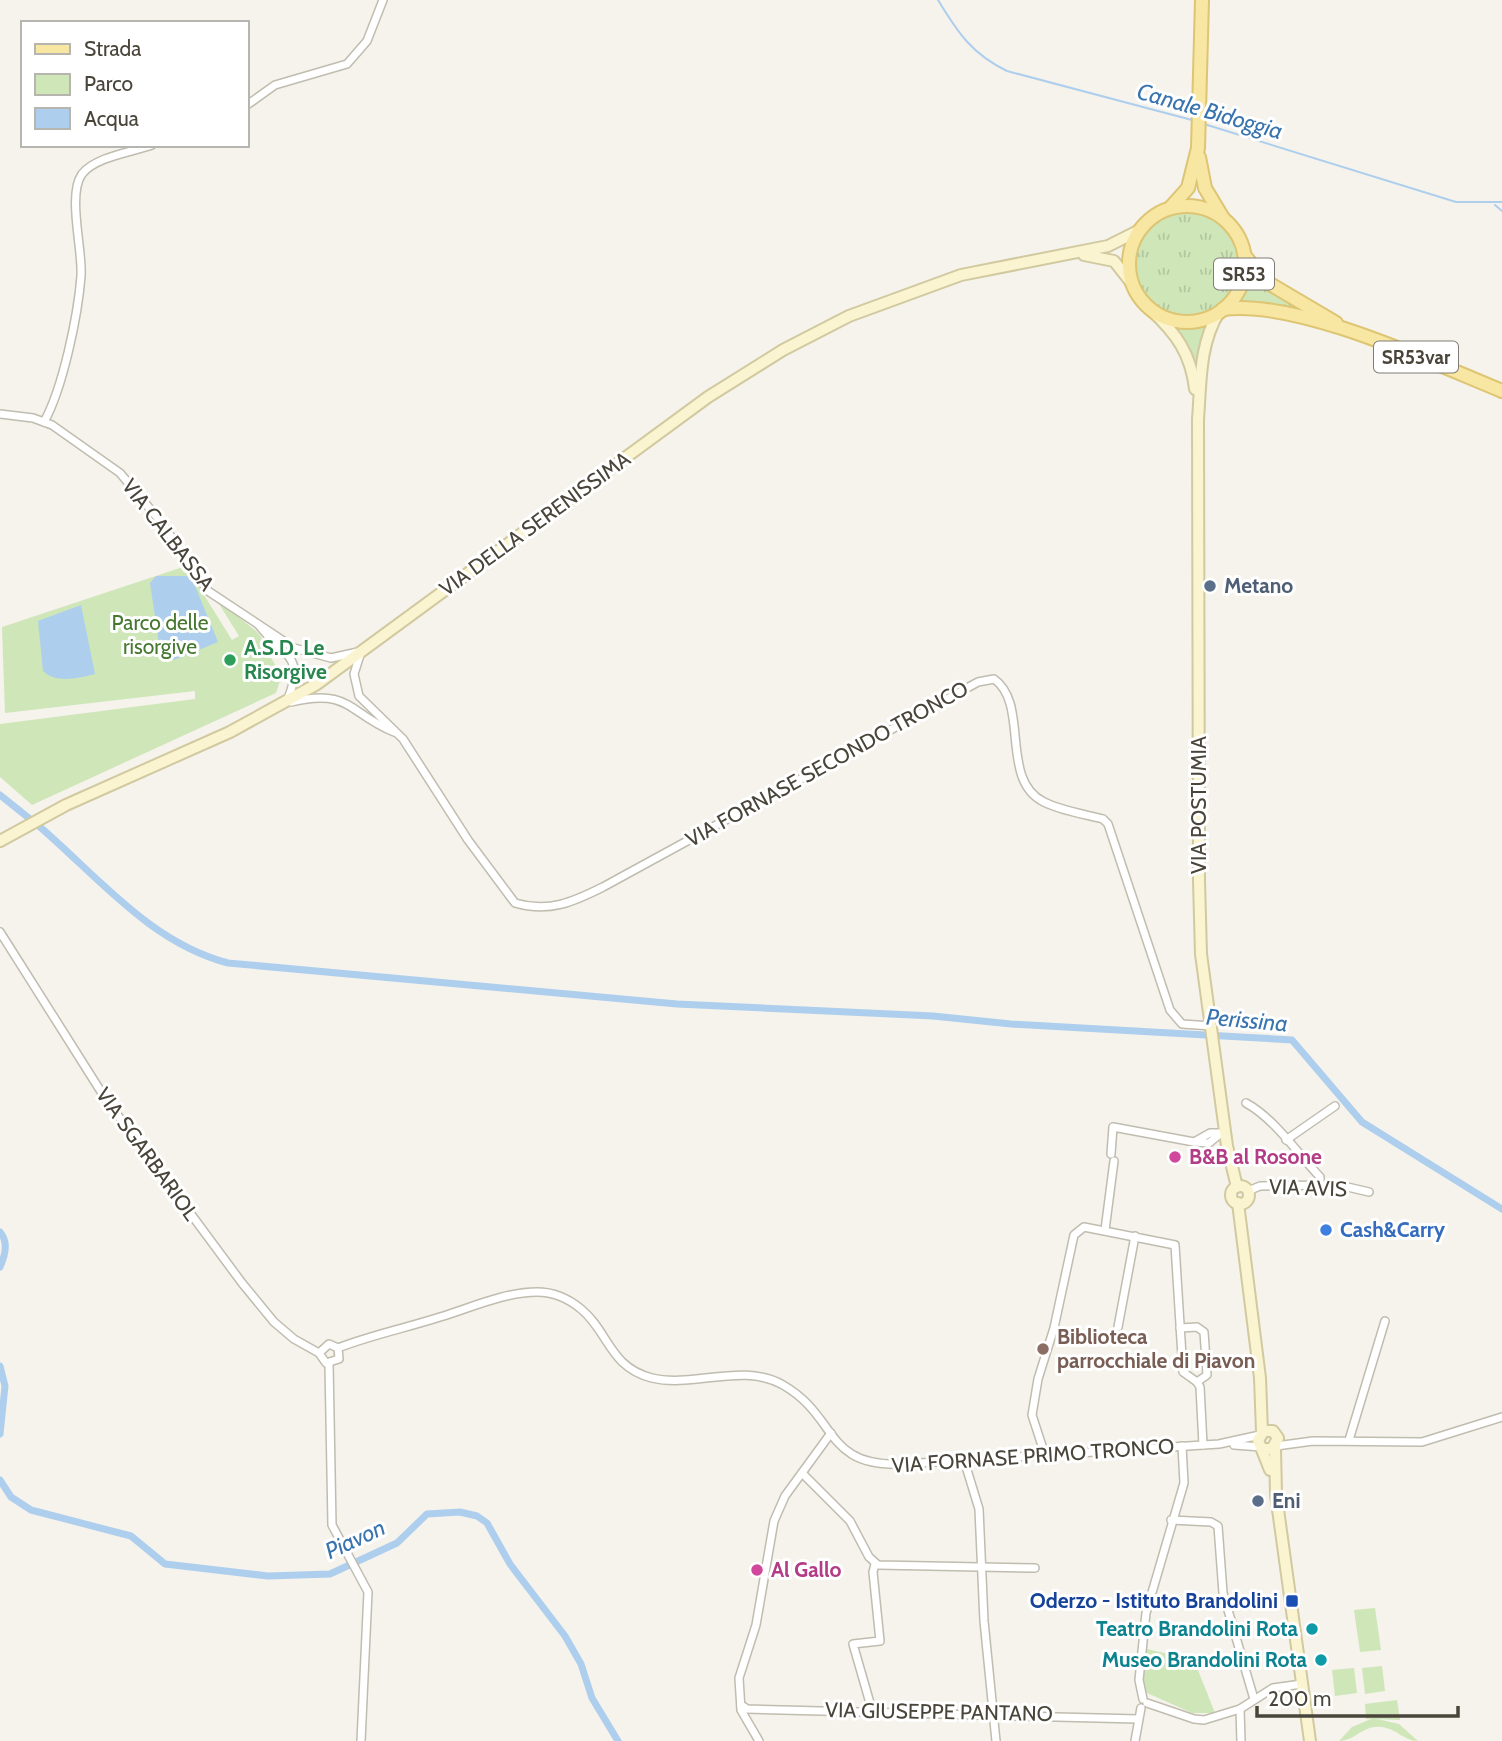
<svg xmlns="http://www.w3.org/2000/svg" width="1502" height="1741" font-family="Cabin,sans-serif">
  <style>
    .grass { fill: url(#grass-tufts) }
    .park { fill: #cee6b8 }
    .water { fill: #aeceed }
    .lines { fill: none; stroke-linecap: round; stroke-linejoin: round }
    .stream { stroke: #aeceed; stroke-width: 2 }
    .canal { stroke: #aeceed; stroke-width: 7 }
    .street-casing { stroke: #c0bcaf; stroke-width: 10 }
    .secondary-casing { stroke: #d1c99f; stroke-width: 14 }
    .primary-casing { stroke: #ddc573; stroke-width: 16 }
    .street { stroke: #fff; stroke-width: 7 }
    .secondary { stroke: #fbf4d0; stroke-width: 10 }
    .primary { stroke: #f8e6a3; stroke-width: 12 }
    .service-dot { fill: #5c6f8a; stroke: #fff; stroke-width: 2.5 }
    .leisure-dot { fill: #2e9e5b; stroke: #fff; stroke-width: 2.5 }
    .hotel-dot { fill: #d1479c; stroke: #fff; stroke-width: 2.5 }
    .shop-dot { fill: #3f7fe0; stroke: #fff; stroke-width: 2.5 }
    .education-dot { fill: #8d6e63; stroke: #fff; stroke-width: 2.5 }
    .transit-dot { fill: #1a4fb4; stroke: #fff; stroke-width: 2.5 }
    .culture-dot { fill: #0f9aa8; stroke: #fff; stroke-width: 2.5 }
    .labels { text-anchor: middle; stroke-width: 6; stroke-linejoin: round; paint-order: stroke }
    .shield { fill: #fff; stroke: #807d75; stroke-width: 2 }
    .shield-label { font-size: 19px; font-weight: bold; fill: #49453a }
    .street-label { font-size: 21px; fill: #49453a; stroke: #fff }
    .service-label { font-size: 21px; font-weight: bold; fill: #4e5e75; stroke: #fff; text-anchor: start }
    .park-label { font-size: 21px; fill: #467830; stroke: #fff }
    .leisure-label { font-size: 21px; font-weight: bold; fill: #27864d; stroke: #fff; text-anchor: start }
    .hotel-label { font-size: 21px; font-weight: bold; fill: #b23c85; stroke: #fff; text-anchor: start }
    .shop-label { font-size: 21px; font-weight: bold; fill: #366cbe; stroke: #fff; text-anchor: start }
    .education-label { font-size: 21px; font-weight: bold; fill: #785e54; stroke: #fff; text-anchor: start }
    .transit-label { font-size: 21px; font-weight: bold; fill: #164399; stroke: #fff; text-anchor: end }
    .culture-label { font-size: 21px; font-weight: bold; fill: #0d838f; stroke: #fff; text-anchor: end }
    .water-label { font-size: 23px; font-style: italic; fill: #3974af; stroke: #fff }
  </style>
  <defs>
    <pattern id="grass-tufts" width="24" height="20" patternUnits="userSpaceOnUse" patternTransform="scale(1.75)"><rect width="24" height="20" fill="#cee6b8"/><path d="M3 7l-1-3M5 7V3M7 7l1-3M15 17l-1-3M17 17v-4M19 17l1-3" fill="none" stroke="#b2c79f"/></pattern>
  </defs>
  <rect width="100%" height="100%" fill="#f5f3ec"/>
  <!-- grass -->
  <g class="grass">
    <circle cx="1187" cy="264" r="52"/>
    <polygon points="1250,272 1261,282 1330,323 1236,304 1248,286"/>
    <polygon points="1210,322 1198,387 1189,350 1173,326 1192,327"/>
  </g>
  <!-- park -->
  <g class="park">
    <polygon points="186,566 232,640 239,636 216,599 256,631 267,644 264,647 282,675 276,693 32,805 0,777 0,724 195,699 195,691 5,713 2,627"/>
    <polygon points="1375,1608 1381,1650 1360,1652 1354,1610"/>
    <polygon points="1147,1649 1194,1660 1215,1713 1192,1713 1147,1693 1143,1682"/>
    <polygon points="1382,1666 1385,1691 1365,1694 1362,1668"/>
    <polygon points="1354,1668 1357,1693 1335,1696 1332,1670"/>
    <path d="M1397,1700L1400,1720L1377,1719L1399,1724L1418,1741C1404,1741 1396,1728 1381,1727C1363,1725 1355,1741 1339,1741L1352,1727L1371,1719H1366L1365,1704Z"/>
  </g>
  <!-- water -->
  <g class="water">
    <polygon points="156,576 191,576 218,642 174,660 161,657 150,583"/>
    <path d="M81,605L95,674C79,678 56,684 43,671L38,621Z"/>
  </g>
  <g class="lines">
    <!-- stream -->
    <g class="stream">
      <path d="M938,0C958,33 972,54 1007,71L1192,120"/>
      <polyline points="1204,124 1456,202 1502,202"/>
      <polyline points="1495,205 1502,211"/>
    </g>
    <!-- canal -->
    <g class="canal">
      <polyline points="0,795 30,819"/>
      <path d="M40,827C98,877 151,943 228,963L677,1004L933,1016L1011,1024L1292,1040L1362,1122L1502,1209"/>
      <path d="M0,1232C9,1242 5,1256 0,1267"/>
      <polyline points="0,1366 5,1386 0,1434"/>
      <polyline points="0,1480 11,1497 31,1510 131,1536 165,1564 268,1576 330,1574 397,1543 427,1514 460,1512 477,1516 487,1523 510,1564 565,1636 581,1664 592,1698 618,1741"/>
    </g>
    <!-- street casing -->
    <g class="street-casing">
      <g id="street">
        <polyline points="247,105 275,85 347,64 367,41 383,0"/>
        <polyline points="0,414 33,418 52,425 120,473 161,522 208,591 294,648 331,658 358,652"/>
        <path d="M44,422C63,388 78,315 81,276C83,250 67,195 82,174C95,157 132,152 152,145"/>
        <path d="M258,624C283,658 307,653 287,701"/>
        <path d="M360,655L354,674L359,696L403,739L468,840L515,903C549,913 573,902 603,887L978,682L994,679C1030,704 999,780 1044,802C1062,811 1084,814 1103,819L1108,824L1170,1010L1182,1024L1212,1026"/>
        <path d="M291,702C350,688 348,713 394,732"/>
        <polyline points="0,932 105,1098 242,1283 274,1322 294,1339 319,1353 326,1363 339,1359 338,1348"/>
        <path d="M1246,1103C1275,1119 1297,1153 1320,1177V1186"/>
        <polyline points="1220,1134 1209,1143 1194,1142 1210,1133 1225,1133"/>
        <polyline points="1286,1140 1335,1106"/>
        <polyline points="1111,1154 1113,1127 1194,1142"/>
        <polyline points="1248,1191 1260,1186 1339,1185 1369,1192"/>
        <polyline points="1105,1230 1114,1161"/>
        <polyline points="1118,1327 1135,1236"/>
        <polyline points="1180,1328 1197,1327 1204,1332 1207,1375 1197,1382"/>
        <path d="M338,1348C371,1335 406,1328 440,1317C470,1308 505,1292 537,1292C553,1292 569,1299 581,1309C609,1332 609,1367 652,1378C694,1388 743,1362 783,1385C839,1417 823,1468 904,1464L1219,1444L1260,1435"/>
        <polyline points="319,1353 329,1344 338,1348"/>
        <polyline points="329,1364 332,1525 368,1592 361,1741"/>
        <polyline points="1349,1440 1385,1321"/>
        <polyline points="1234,1445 1261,1447"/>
        <polyline points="1276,1446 1313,1441 1422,1442 1502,1417"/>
        <polyline points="1045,1455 1032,1415 1038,1379 1054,1328 1074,1235 1084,1227 1175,1245 1183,1372 1197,1382 1200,1387 1203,1445"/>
        <polyline points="964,1460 979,1509 984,1621 996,1741"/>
        <polyline points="802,1473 850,1521 869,1557 878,1565 1035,1568"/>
        <polyline points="1171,1520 1211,1522 1218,1526 1223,1593 1254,1699"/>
        <polyline points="1143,1699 1139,1680 1146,1613 1184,1483 1182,1446"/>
        <polyline points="1147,1703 1194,1719 1204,1720 1240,1709 1273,1688 1302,1684"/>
        <polyline points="741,1705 747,1709 1138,1719"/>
        <polyline points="1240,1709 1241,1741"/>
        <polyline points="872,1710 853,1644 880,1641 873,1572 875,1564"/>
        <polyline points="759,1741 741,1710 739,1678 756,1625 774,1521 785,1496 831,1433"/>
        <polyline points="1135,1741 1141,1708"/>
      </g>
    </g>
    <!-- secondary casing -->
    <g class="secondary-casing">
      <g id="secondary">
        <polyline points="1084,255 1114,261 1133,285"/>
        <path d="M1151,310C1176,333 1191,354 1195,389"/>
        <path d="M1219,312C1199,345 1201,382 1198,419L1199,881L1201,954L1227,1146L1237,1187"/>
        <polyline points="0,841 66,805 230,732 317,684 708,397 783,350 849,316 961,275 1108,246 1140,230"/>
        <circle cx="1240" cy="1195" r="9"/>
        <polyline points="1238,1203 1260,1378 1262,1432"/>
        <polyline points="1275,1448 1276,1495 1310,1741"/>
        <polyline points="1263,1449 1272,1449 1278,1438 1273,1431 1264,1431 1258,1440 1270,1470"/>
      </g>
    </g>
    <!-- primary casing -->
    <g class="primary-casing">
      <g id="primary">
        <polyline points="1199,157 1205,188 1223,218"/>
        <circle cx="1187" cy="264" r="58"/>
        <polyline points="1170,208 1188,188 1198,148 1202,0"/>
        <polyline points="1245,256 1265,281 1336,323"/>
        <path d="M1223,309C1297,299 1431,362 1502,391"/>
      </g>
    </g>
    <!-- street -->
    <use href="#street" class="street"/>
    <!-- secondary -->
    <use href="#secondary" class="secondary"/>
    <!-- primary -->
    <use href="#primary" class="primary"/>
  </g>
  <!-- markers -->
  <g class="service-dot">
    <circle cx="1210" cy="586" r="7"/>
    <circle cx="1258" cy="1501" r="7"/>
  </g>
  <circle class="leisure-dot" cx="230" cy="660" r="7"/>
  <g class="hotel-dot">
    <circle cx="1175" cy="1157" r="7"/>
    <circle cx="757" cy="1570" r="7"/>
  </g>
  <circle class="shop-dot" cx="1326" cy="1230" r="7"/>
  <circle class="education-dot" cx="1043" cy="1349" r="7"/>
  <rect class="transit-dot" x="1285" y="1594" width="14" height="14" rx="3.5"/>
  <g class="culture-dot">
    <circle cx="1312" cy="1629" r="7"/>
    <circle cx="1321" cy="1660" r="7"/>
  </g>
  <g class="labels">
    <!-- shield labels -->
    <g class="shield">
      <rect x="1214" y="258.5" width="60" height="31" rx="5"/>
      <rect x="1374" y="341.5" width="84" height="31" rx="5"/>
    </g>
    <g class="shield-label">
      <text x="1244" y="281">SR53</text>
      <text x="1416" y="364">SR53var</text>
    </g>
    <!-- street labels -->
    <g class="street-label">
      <text transform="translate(535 524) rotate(-36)" y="7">VIA DELLA SERENISSIMA</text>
      <text transform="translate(168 535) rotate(52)" y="7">VIA CALBASSA</text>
      <text transform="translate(827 764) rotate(-29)" y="7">VIA FORNASE SECONDO TRONCO</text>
      <text transform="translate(1199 805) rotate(-90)" y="7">VIA POSTUMIA</text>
      <text transform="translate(147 1154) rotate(54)" y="7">VIA SGARBARIOL</text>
      <text transform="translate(1308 1188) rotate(2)" y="7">VIA AVIS</text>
      <text transform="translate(1033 1456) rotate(-4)" y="7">VIA FORNASE PRIMO TRONCO</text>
      <text transform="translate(939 1712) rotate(1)" y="7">VIA GIUSEPPE PANTANO</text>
    </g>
    <!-- service labels -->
    <g class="service-label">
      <text x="1224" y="593">Metano</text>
      <text x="1272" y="1508">Eni</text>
    </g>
    <!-- park labels -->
    <g class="park-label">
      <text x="160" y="630">Parco delle<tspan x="160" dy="24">risorgive</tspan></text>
    </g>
    <!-- leisure labels -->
    <g class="leisure-label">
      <text x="244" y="655">A.S.D. Le<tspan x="244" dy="24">Risorgive</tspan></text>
    </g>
    <!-- hotel labels -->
    <g class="hotel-label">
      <text x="1189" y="1164">B&amp;B al Rosone</text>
      <text x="771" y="1577">Al Gallo</text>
    </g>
    <!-- shop labels -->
    <g class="shop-label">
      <text x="1340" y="1237">Cash&amp;Carry</text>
    </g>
    <!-- education labels -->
    <g class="education-label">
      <text x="1057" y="1344">Biblioteca<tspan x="1057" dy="24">parrocchiale di Piavon</tspan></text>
    </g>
    <!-- transit labels -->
    <g class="transit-label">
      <text x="1278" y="1608">Oderzo - Istituto Brandolini</text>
    </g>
    <!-- culture labels -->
    <g class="culture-label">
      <text x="1298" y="1636">Teatro Brandolini Rota</text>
      <text x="1307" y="1667">Museo Brandolini Rota</text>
    </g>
    <!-- water labels -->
    <g class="water-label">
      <text transform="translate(1210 111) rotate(16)" y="8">Canale Bidoggia</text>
      <text transform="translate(1247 1020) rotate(5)" y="8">Perissina</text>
      <text transform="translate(355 1539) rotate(-25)" y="8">Piavon</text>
    </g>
  </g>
  <!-- legend -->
  <rect x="21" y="21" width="228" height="126" fill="#ffffff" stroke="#b6b5b0" stroke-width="2"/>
  <rect x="35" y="44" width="35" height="10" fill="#f8e6a3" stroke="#b6b5b0" stroke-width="2"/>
  <text x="84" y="56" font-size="21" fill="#49453a">Strada</text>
  <rect x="35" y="74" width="35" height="21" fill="#cee6b8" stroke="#b6b5b0" stroke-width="2"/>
  <text x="84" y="91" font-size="21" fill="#49453a">Parco</text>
  <rect x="35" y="108" width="35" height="21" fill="#aeceed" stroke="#b6b5b0" stroke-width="2"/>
  <text x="84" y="126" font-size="21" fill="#49453a">Acqua</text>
  <!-- scale -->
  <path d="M1257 1706v10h201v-10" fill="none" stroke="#49453a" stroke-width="3.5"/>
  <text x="1268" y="1706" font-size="21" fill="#49453a" stroke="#ffffff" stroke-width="5" paint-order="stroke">200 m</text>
</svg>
